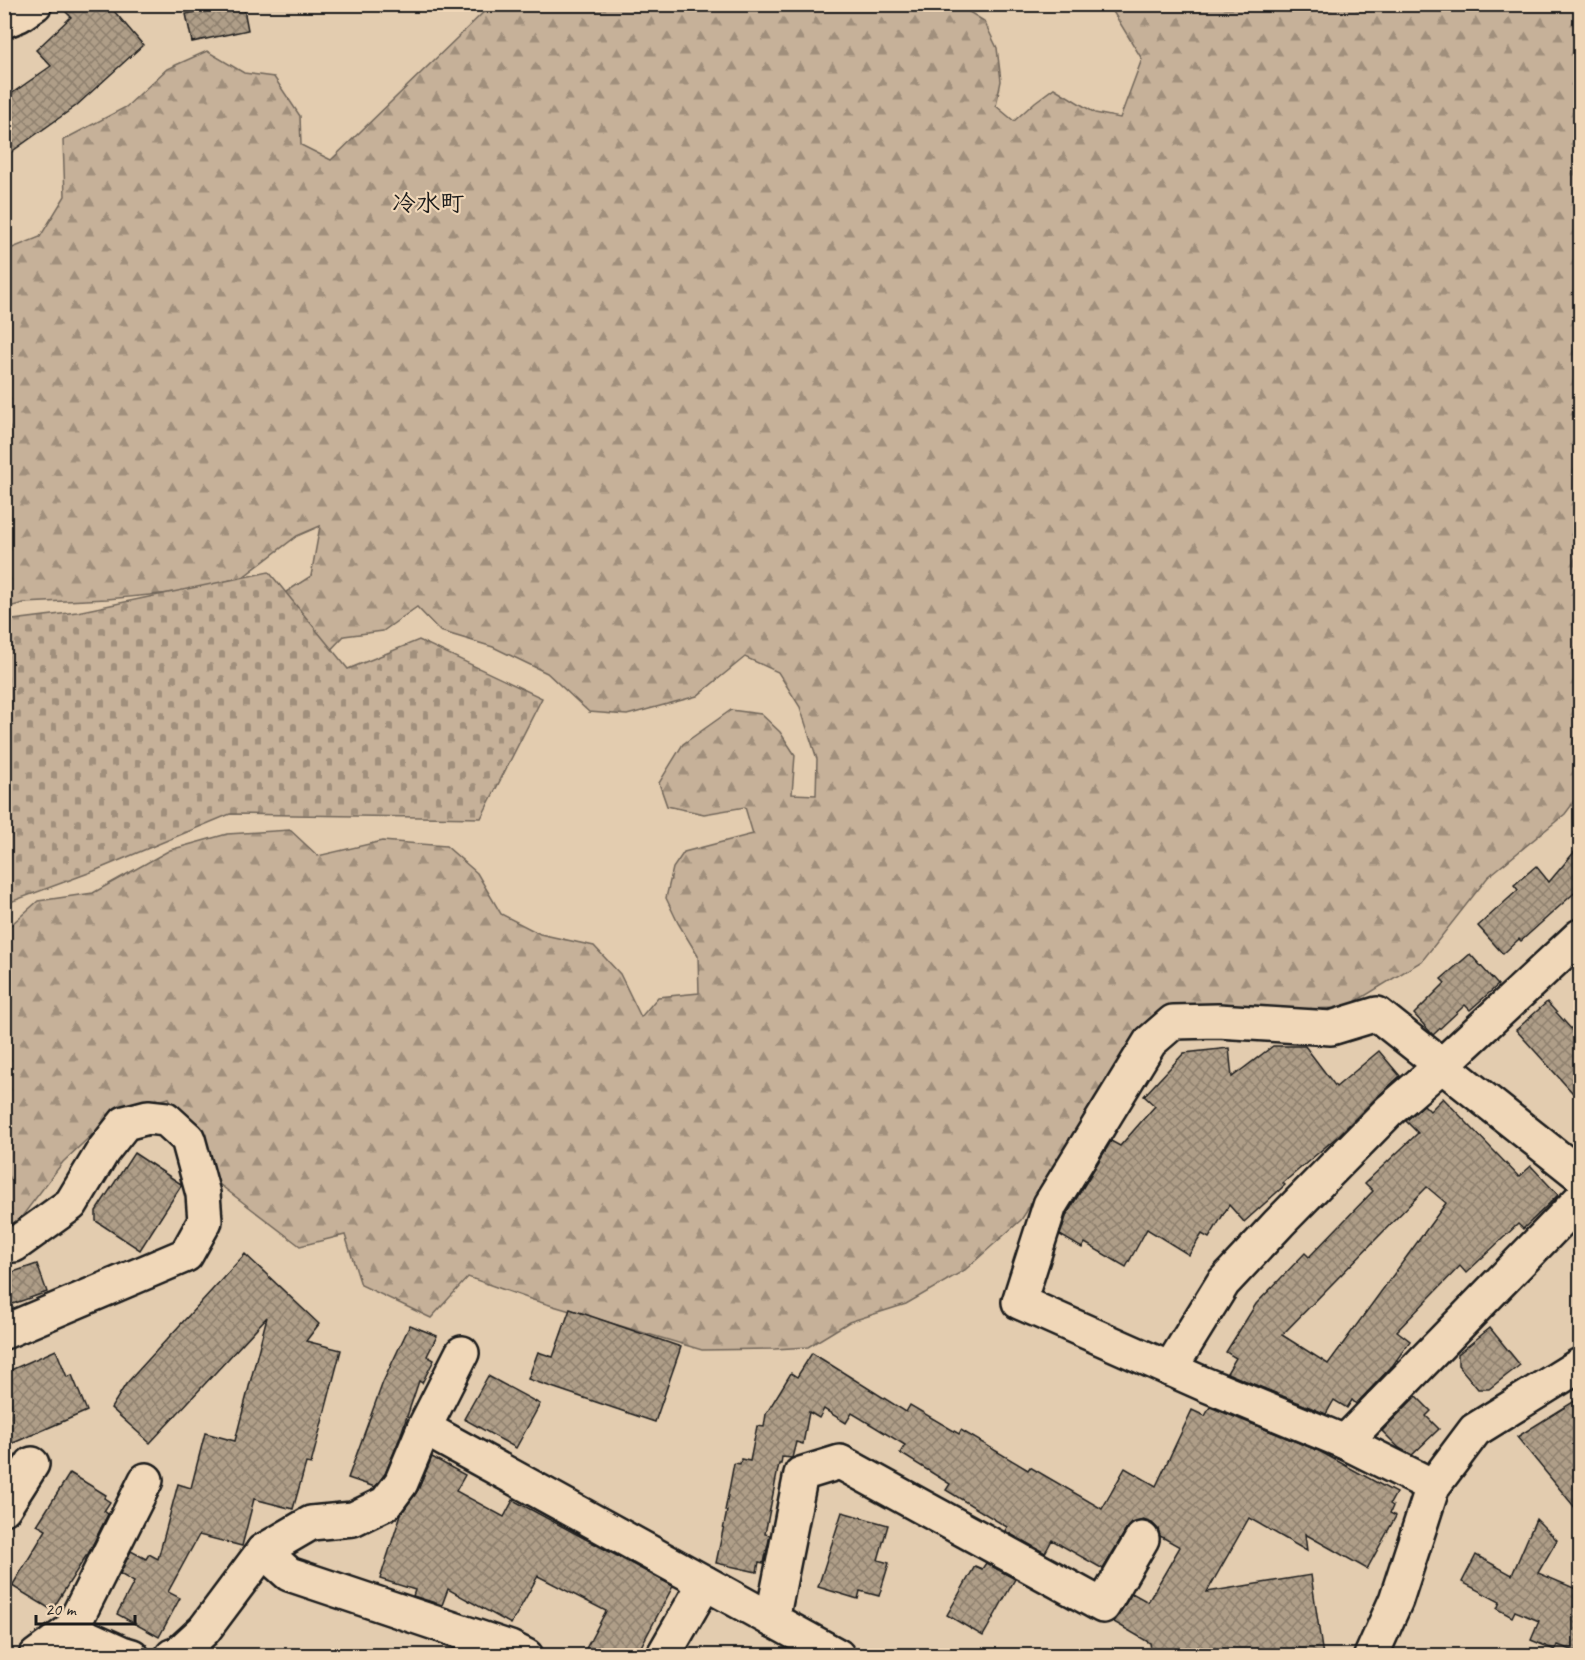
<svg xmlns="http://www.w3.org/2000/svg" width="1585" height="1660" font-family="Caveat,'Klee One',sans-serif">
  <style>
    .forest { fill: url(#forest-firs); stroke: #71665a; stroke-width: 1.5 }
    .cemetery { fill: url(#cemetery-stones); stroke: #71665a; stroke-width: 1.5 }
    .building { fill: url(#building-cross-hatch); stroke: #1c1c1c; stroke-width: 1.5; fill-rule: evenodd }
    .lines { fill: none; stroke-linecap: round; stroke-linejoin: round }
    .street-casing { stroke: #1c1c1c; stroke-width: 38 }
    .street { stroke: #f0d7b8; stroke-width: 33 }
    .labels { text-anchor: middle; stroke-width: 4.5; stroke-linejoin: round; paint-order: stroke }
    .quarter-label { font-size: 24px; font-weight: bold; fill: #1c1c1c; stroke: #f0d7b8 }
  </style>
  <defs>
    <pattern id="forest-firs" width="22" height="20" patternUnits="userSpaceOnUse" patternTransform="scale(1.5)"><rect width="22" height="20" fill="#c6b199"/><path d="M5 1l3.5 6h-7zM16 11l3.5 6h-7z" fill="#a08f7c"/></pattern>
    <pattern id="cemetery-stones" width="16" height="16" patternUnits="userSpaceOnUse" patternTransform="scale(1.5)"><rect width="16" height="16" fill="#c6b199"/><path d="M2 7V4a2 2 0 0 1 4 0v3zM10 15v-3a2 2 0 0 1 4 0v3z" fill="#a08f7c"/></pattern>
    <pattern id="building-cross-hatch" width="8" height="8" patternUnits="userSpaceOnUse" patternTransform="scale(1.5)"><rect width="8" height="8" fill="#af9e88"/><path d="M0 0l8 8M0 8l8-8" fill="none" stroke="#8e806e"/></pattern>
  </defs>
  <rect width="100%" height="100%" fill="#e3ccaf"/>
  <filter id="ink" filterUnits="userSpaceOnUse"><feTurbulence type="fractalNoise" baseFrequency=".0167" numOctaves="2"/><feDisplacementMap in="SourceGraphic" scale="12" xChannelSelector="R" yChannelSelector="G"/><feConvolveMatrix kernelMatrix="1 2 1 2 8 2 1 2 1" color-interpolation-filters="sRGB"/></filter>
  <g filter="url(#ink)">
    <!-- forest -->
    <polygon class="forest" points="491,5 958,5 984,21 997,48 1001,81 996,106 1014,121 1035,102 1054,88 1095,113 1120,118 1142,59 1109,5 1580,5 1580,794 1565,814 1488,877 1422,961 1345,1008 1183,1011 1140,1038 1021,1220 965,1270 906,1304 849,1322 808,1347 775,1349 702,1350 533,1300 468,1277 431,1318 361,1285 345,1235 300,1246 219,1184 169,1098 114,1114 63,1162 17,1223 5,1228 4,931 38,901 93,893 170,850 227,834 290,830 318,856 382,841 446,846 477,873 501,914 540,934 594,946 620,974 641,1017 658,997 699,993 698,956 678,923 666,898 673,868 684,852 753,834 745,807 704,814 667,806 659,783 683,744 731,710 761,714 780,732 795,755 792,794 816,795 817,759 800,707 778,672 745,657 697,696 627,715 589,712 547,673 493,647 440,631 417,607 383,631 344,636 319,662 272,601 311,576 320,526 297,536 243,577 182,592 107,599 24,603 5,608 5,251 40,237 65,196 63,140 126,107 167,69 207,51 244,73 274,77 300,116 301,145 331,160"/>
    <!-- cemetery -->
    <polygon class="cemetery" points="269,572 348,669 419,640 542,698 481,818 230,814 94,871 5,904 5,621 77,612"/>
    <!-- building -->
    <g class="building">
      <polygon points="58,4 108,4 143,45 76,106 4,157 4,99 51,66 36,50 71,17"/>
      <polygon points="232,4 243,4 248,30 192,42 186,14"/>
      <polygon points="1581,844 1581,887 1521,941 1519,939 1503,954 1478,926 1518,890 1514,885 1536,866 1549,882"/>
      <polygon points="1470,954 1498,985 1470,1010 1465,1005 1433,1035 1414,1014 1445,983 1441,979"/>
      <polygon points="1547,1002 1581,1040 1581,1102 1516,1030"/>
      <polygon points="1273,1046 1305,1046 1336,1087 1379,1051 1400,1076 1376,1098 1338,1136 1283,1183 1285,1185 1244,1222 1229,1205 1209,1238 1202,1234 1189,1255 1147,1229 1126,1267 1085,1243 1082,1248 1060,1235 1067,1214 1111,1141 1120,1146 1155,1106 1144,1096 1184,1053 1229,1048 1232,1077"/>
      <path d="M1443,1098L1519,1177L1531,1166L1558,1195L1523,1229L1518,1224L1466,1273L1460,1266L1397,1331L1410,1341L1393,1365L1356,1404L1352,1400L1347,1408L1334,1400L1326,1414L1227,1373L1236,1358L1226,1352L1256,1304L1305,1253L1309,1257L1373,1191L1365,1183L1418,1133L1406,1121L1424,1105L1430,1111ZM1427,1187L1446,1203L1328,1364L1282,1335Z"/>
      <polygon points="134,1153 181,1184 181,1186 140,1250 96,1221 96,1211"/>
      <polygon points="245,1254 319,1324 306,1341 341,1350 311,1464 306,1463 293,1509 254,1499 242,1546 199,1535 168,1592 180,1598 159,1637 117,1614 134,1582 120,1574 131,1551 146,1559 149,1554 158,1559 178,1484 191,1488 205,1433 235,1441 267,1317 150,1443 111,1408 126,1384"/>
      <polygon points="37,1264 47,1292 4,1307 4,1275"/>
      <polygon points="570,1309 681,1347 655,1422 528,1379 538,1352 553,1357"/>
      <polygon points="410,1325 437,1336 427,1356 434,1360 422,1383 419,1381 399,1440 385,1474 375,1487 348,1478 383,1382"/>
      <polygon points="1490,1328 1520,1365 1489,1389 1478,1389 1458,1365 1458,1354"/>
      <polygon points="56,1350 67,1377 72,1375 87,1411 4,1447 4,1373"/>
      <polygon points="812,1353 906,1412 910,1405 959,1434 961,1430 1028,1470 1030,1467 1102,1509 1125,1468 1156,1486 1192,1410 1205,1416 1210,1407 1319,1451 1396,1493 1390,1504 1393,1506 1390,1513 1396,1516 1367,1569 1305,1534 1307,1551 1249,1518 1207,1592 1311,1575 1323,1656 1152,1656 1150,1643 1114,1622 1132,1593 1148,1602 1180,1547 1160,1536 1158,1529 1152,1523 1143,1520 1132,1523 1126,1530 1103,1569 1052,1540 1045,1553 1005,1531 1007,1527 946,1490 950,1484 900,1453 905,1445 852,1413 846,1423 824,1409 819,1418 809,1412 803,1444 796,1442 792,1458 782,1457 781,1464 779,1464 765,1534 770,1535 764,1563 759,1562 757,1572 716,1563 727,1511 725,1511 734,1463 740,1464 741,1459 750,1461 757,1426 764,1427 766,1414 791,1373 797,1377"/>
      <polygon points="488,1376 540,1404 516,1448 464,1419"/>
      <polygon points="1416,1396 1431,1411 1426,1416 1439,1429 1412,1455 1399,1448 1382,1431"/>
      <polygon points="1581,1397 1581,1515 1517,1437"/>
      <polygon points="432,1457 465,1475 456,1491 504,1517 513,1500 673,1586 636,1656 582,1656 606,1611 538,1576 511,1624 448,1589 442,1605 413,1596 415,1590 380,1579 401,1514 418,1490"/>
      <polygon points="70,1473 106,1495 104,1498 110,1502 104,1511 108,1514 87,1556 86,1556 52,1610 12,1586 46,1530 37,1525"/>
      <polygon points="842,1512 888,1525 878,1560 889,1563 879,1596 860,1591 858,1599 818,1587"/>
      <polygon points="1536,1519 1557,1540 1538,1573 1581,1591 1581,1653 1557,1645 1555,1650 1531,1640 1539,1621 1515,1611 1512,1617 1497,1609 1500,1602 1462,1582 1476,1555 1512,1575"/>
      <polygon points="986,1563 1015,1579 983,1636 947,1615 975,1566 982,1569"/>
    </g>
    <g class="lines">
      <!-- street casing -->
      <g class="street-casing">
        <g id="street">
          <polyline points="4,21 19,15 35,4"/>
          <polyline points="4,1245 14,1245 71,1204 103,1151 125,1123 148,1117 166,1119 188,1139 203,1194 205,1221 186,1255 4,1332"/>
          <polyline points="1170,1369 1223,1283 1279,1223 1389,1111 1441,1066 1580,936"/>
          <polyline points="424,1428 838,1656"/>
          <polyline points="1345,1442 1580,1200"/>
          <polyline points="1433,1486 1345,1442 1204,1384 1019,1302 1050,1205 1150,1042 1173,1022 1218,1021 1331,1028 1377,1014 1580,1175"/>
          <polyline points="4,1508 32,1464"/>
          <polyline points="263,1551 289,1574 510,1648 526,1656"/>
          <polyline points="772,1620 801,1474 840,1462 1103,1606 1142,1539"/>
          <polyline points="71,1630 146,1480"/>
          <polyline points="36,1656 71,1630 122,1653 132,1656"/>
          <polyline points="172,1656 178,1654 204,1630 263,1551 311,1523 353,1519 386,1503 401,1483 424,1428 462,1353"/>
          <polyline points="663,1656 705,1583"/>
          <polyline points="1371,1656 1396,1600 1433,1486 1475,1430 1580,1365"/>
        </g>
      </g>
      <!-- street -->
      <use href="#street" class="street"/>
    </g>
  </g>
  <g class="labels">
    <!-- quarter labels -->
    <g class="quarter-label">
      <text x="428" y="211">冷水町</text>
    </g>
  </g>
  <!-- margin -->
  <rect width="1585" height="1660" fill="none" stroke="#f0d7b8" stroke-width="24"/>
  <rect x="12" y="12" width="1561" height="1636" fill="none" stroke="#1c1c1c" stroke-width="2" filter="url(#ink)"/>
  <!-- scale -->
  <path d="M36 1615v9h99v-9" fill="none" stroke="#1c1c1c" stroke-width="3"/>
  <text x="45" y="1615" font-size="18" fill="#1c1c1c" stroke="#f0d7b8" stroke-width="4.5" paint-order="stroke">20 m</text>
</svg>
